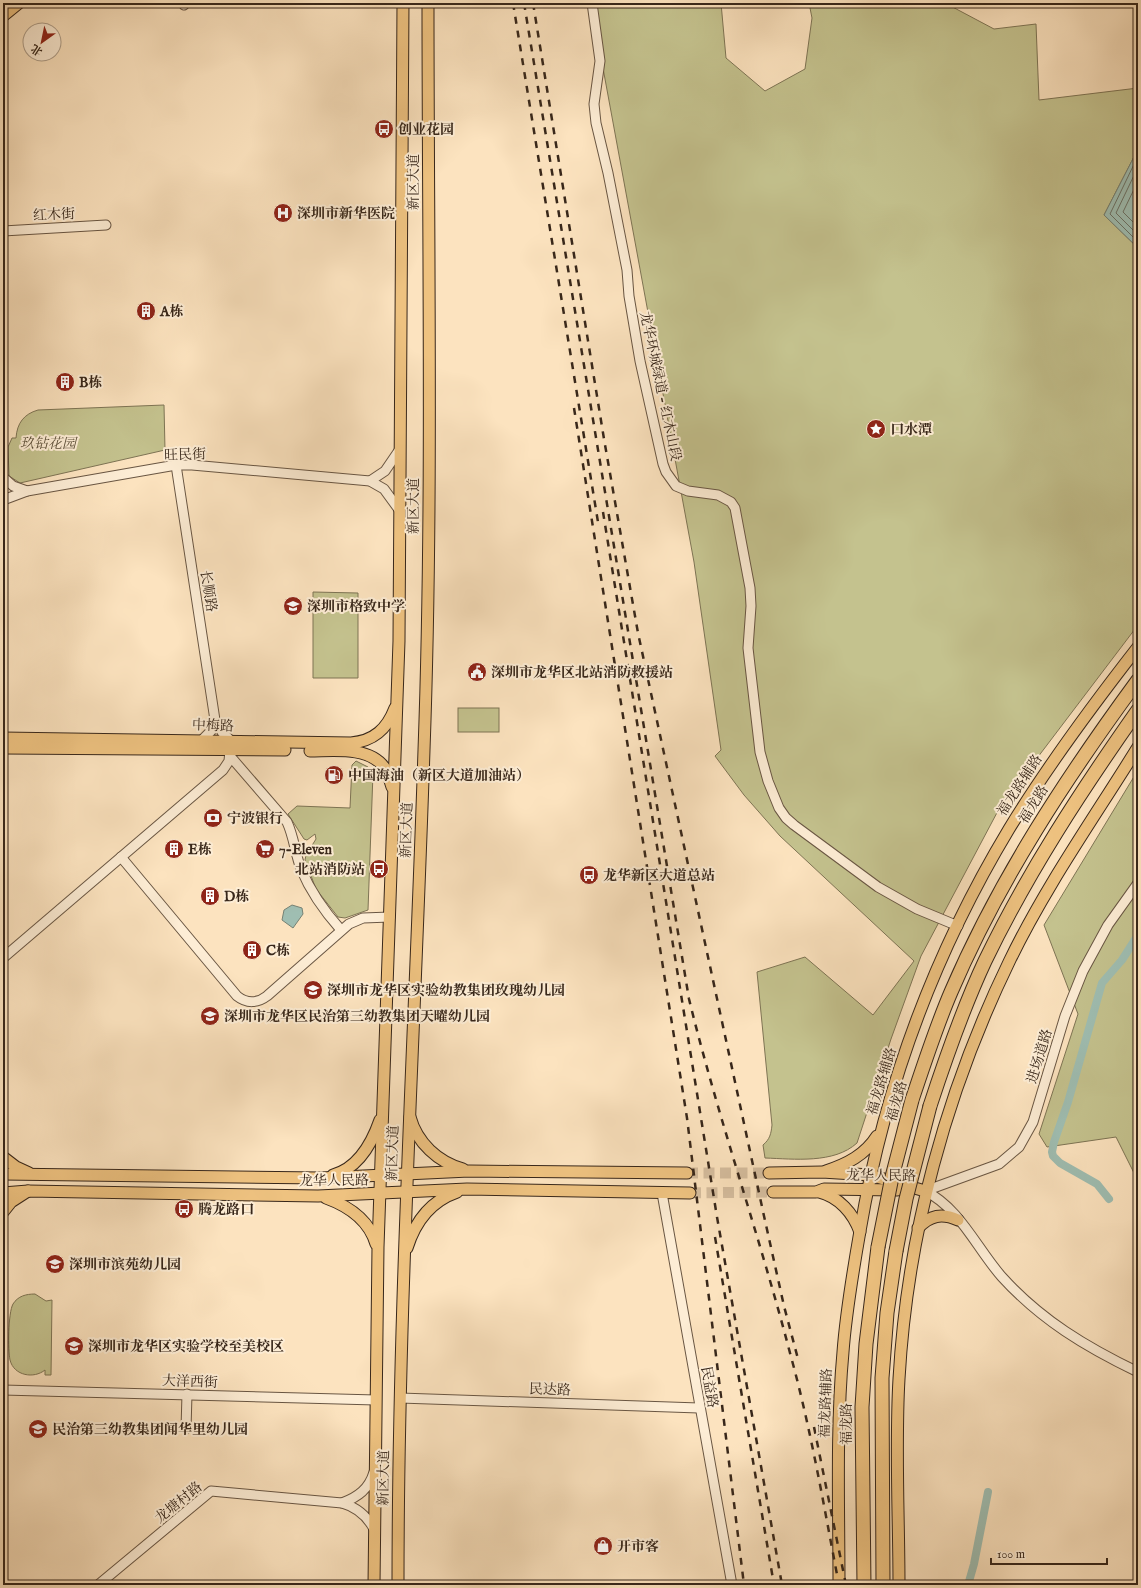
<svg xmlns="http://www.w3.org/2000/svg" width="1141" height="1588" font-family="'IM FELL English','Noto Serif SC',serif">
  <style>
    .green { fill: #c4c28e; stroke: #7e7454 }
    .water { fill: #9fbeb2; stroke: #768275 }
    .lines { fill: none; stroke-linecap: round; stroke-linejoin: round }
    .shore { stroke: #6c7266; stroke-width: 1 }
    .canal { stroke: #9fbeb2; stroke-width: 8 }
    .major-tunnel { stroke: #d5bd9e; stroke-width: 11; stroke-dasharray: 11 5.5; stroke-linecap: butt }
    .minor-casing { stroke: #695643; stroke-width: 11 }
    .major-casing { stroke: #38271a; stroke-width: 13 }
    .highway-casing { stroke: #38271a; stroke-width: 15 }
    .minor { stroke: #fdedd5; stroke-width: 9 }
    .major { stroke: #eec280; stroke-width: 11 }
    .highway { stroke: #eec280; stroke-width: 13 }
    .rail { stroke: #38271a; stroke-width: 2.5; stroke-dasharray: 7 7; stroke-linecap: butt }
    .highway-bridge-casing { stroke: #38271a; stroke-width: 15; stroke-linecap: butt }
    .highway-bridge { stroke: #eec280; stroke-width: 13 }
    .labels { text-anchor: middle; stroke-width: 4; stroke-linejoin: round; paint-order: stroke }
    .poi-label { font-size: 14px; font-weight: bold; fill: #38271a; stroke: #fdedd5; text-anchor: start }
    .street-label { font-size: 14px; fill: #38271a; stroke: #fdedd5 }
    .park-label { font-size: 14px; font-style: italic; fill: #5b4e37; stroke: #fdedd5 }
  </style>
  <rect width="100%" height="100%" fill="#fce3bf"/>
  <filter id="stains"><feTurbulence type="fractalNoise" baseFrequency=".005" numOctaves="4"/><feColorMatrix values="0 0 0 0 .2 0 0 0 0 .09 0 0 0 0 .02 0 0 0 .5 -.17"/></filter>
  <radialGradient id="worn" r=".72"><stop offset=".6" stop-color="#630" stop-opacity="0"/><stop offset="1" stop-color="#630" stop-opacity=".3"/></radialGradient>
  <!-- green -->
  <g class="green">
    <path d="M591,3H721L726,58L765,91L805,69L812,18L809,3H870L884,6L901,3H945L994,29L1036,24L1039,100L1138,88V149L1104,215L1138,248V625L1000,807L921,956L891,1039L857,1143C834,1164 794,1159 765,1158L763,1145C770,1139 771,1134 772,1125L757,972L805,957L873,1015L914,961L780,836L744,795L715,756L721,750L694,562Z"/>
    <path d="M164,405L165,450L20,483L9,476L8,447L12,438H16C17,423 24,414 38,410Z"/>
    <polygon points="313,592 358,593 358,678 313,678"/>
    <rect x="458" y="708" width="41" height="24"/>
    <polygon points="356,761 368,767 373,773 368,910 345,918 338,917 316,889 305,860 306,855 316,839 315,834 307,840 304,839 288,814 297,806 350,808 352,765"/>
    <polygon points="1138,770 1138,1171 1134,1173 1116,1137 1047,1147 1039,1134 1078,1014 1044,925"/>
    <path d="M35,1294L46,1301L52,1300L51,1375H45V1370C34,1379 14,1376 10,1360C8,1350 8,1313 13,1304C18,1296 26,1294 35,1294Z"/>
  </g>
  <!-- water -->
  <g class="water">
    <polygon points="1138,149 1138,248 1104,215"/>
    <polygon points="292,905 302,908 303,914 293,928 282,920 284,910"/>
  </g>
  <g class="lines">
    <!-- shore -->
    <g class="shore">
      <polyline points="1138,156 1110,214 1138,242"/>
      <polyline points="1138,167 1116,213 1138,235"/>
      <polyline points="1138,181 1123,212 1138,227"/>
    </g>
    <!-- canal -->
    <g class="canal">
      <polyline points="1109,1199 1097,1184 1060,1163 1053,1156 1052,1152 1054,1142 1068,1102 1102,983 1122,960 1138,935"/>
      <polyline points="968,1585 974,1564 988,1492"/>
    </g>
    <!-- major-tunnel -->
    <g class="major-tunnel">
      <polyline points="687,1173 769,1173"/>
      <polyline points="690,1193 773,1192"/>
    </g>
    <!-- minor casing -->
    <g class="minor-casing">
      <g id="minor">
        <polyline points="183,3 184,5"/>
        <polyline points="592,3 600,61 594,104 596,123 608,173 627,270 629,296 640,361 663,464 666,472 676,486 688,491 718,495 731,502 735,508 750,588 751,606 748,648 760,752 768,781 779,808 786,818 794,825 878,887 917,909 958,926"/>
        <polyline points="3,231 106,225"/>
        <polyline points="176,465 215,720 222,732 231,741"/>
        <polyline points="3,477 13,486 27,491"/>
        <polyline points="370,481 385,471 400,449"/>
        <polyline points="3,500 27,491 176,465 192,465 370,481 384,489 400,511"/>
        <polyline points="202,740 211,731 215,720"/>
        <path d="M230,756L287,822C294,837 295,853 301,869C311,893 324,911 341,930"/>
        <path d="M121,857L237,996C247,1004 258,1003 267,996L349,924L363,918L390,917"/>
        <polyline points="3,958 223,770 229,761 230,750"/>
        <polyline points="925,1191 999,1164 1019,1147 1033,1122 1065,1016 1083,971 1108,925 1138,883"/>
        <path d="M925,1191C960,1208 977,1249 1002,1277C1041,1320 1086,1347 1138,1372"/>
        <polyline points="662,1193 732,1585"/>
        <polyline points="3,1390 376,1400"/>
        <polyline points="400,1398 699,1408"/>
        <polyline points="186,1429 187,1394"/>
        <path d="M342,1503C358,1497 369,1489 374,1472"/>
        <path d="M98,1585L211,1491L342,1503C356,1507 367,1516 374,1529"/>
      </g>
    </g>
    <!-- major casing -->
    <g class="major-casing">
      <g id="major">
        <polyline points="3,16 19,3"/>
        <path d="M3,738L351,743C374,741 387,729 395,708"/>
        <polyline points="3,748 285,750"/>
        <path d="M310,751C333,751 368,746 384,767C388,773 390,781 392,787"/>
        <path d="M410,1117C417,1143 438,1162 463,1169"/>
        <polyline points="3,1157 16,1167 29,1173"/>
        <path d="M826,1171C847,1164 865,1155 877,1136"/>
        <polyline points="769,1173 822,1172 870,1175 925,1191"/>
        <polyline points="3,1174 321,1178 469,1171 687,1173"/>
        <path d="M333,1175C359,1168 372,1143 380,1120"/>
        <polyline points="773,1192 816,1192 824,1189 897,1190"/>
        <path d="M819,1192C839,1197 853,1213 860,1232"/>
        <polyline points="3,1193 28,1191 318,1196 467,1189 690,1193"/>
        <path d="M326,1198C348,1206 369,1220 376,1244"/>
        <polyline points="3,1212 11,1202 28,1191"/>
        <path d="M918,1228C930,1215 942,1213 958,1220"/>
        <path d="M407,1248C415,1222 431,1201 457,1192"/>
        <polyline points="374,1585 378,1247 399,641 403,3"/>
        <path d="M398,1585C398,1306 415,1029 424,750C433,502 428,252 428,3"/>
        <path d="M839,1585C839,1507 836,1429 843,1352C846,1311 853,1271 860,1231C884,1089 935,952 1009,829C1048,765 1092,706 1138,647"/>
        <path d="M899,1585C899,1517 895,1447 899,1379C907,1235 946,1092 1009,962C1045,887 1094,818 1138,747"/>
      </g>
    </g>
    <!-- highway casing -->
    <g class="highway-casing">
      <g id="highway">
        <path d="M912,1100C924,1064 936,1027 951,992C999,880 1066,778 1138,680"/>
        <path d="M930,1106C946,1057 963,1008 985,961C1028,872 1081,791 1138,710"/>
        <polyline points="864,1585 862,1407 866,1344 878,1247"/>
        <polyline points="883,1585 882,1378 887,1313 896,1251"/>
      </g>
    </g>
    <!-- minor -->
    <use href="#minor" class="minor"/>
    <!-- major -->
    <use href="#major" class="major"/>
    <!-- highway -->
    <use href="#highway" class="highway"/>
    <!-- rail -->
    <g class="rail">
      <polyline points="513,3 598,522"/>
      <path d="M524,3L689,999C718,1118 759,1234 790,1353C811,1429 824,1507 839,1585"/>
      <polyline points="533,3 604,439 638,633 764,1216 784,1306 798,1359"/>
      <polyline points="574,408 687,1118 744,1585"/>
      <polyline points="603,512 717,1217 782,1585"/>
      <polyline points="715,1237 774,1585"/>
      <polyline points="814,1427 846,1585"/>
    </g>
    <!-- highway-bridge casing -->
    <g class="highway-bridge-casing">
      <g id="highway-bridge">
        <polyline points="878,1247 892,1177 912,1100"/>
        <polyline points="896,1251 906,1199 930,1106"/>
      </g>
    </g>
    <!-- highway-bridge -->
    <use href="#highway-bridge" class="highway-bridge"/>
  </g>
  <!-- icons -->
  <defs>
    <g id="bus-disc" transform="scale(1)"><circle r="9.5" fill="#8f2418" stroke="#fdedd5"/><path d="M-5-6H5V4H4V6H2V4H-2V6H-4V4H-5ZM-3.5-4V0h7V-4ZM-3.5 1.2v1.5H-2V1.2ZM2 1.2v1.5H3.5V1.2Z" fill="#fff"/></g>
    <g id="hospital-disc" transform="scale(1)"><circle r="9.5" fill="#8f2418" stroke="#fdedd5"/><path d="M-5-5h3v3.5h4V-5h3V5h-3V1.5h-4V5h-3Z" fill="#fff"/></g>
    <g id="building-disc" transform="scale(1)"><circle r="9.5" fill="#8f2418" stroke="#fdedd5"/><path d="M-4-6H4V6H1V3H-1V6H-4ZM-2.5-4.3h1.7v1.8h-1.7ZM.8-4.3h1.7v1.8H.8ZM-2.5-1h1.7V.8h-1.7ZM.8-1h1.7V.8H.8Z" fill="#fff"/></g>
    <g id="sight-disc" transform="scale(1)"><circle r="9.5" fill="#8f2418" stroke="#fdedd5"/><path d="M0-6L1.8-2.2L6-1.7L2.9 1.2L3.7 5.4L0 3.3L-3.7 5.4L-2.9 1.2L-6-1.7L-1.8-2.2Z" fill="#fff"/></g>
    <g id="school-disc" transform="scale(1)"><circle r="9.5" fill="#8f2418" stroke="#fdedd5"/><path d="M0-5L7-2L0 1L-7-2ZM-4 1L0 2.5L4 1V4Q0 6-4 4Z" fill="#fff"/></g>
    <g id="civic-disc" transform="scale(1)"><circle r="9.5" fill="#8f2418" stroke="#fdedd5"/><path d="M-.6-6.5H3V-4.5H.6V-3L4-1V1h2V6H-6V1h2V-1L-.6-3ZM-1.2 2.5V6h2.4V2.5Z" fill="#fff"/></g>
    <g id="fuel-disc" transform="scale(1)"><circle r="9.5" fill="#8f2418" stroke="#fdedd5"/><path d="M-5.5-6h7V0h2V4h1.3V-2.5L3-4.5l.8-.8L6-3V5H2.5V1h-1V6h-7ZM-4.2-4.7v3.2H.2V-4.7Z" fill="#fff"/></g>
    <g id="bank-disc" transform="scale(1)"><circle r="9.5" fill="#8f2418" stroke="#fdedd5"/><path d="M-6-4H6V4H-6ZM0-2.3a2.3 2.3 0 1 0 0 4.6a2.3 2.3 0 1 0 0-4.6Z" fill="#fff"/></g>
    <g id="supermarket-disc" transform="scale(1)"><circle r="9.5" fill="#8f2418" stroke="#fdedd5"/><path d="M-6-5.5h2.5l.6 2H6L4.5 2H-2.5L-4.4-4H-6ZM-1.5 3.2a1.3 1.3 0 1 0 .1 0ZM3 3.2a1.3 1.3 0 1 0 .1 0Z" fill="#fff"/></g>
    <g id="shop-disc" transform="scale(1)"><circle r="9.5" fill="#8f2418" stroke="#fdedd5"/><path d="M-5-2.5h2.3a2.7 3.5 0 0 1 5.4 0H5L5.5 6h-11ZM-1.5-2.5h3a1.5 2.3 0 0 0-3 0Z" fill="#fff"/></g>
  </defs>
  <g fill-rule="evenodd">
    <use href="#bus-disc" x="384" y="129"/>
    <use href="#hospital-disc" x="283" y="213"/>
    <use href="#building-disc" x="146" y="311"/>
    <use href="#building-disc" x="65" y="382"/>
    <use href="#sight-disc" x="876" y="429"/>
    <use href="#school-disc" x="293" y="606"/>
    <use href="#civic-disc" x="477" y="672"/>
    <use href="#fuel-disc" x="334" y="775"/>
    <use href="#bank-disc" x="213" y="818"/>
    <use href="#building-disc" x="174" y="849"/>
    <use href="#supermarket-disc" x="265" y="849"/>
    <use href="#bus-disc" x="379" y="869"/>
    <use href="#bus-disc" x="589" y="875"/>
    <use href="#building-disc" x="210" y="896"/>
    <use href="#building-disc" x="252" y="950"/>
    <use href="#school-disc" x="313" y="990"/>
    <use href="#school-disc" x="210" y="1016"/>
    <use href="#bus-disc" x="184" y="1209"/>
    <use href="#school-disc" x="55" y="1264"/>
    <use href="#school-disc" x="74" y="1346"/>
    <use href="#school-disc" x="38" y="1429"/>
    <use href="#shop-disc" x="603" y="1546"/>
  </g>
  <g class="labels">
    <!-- poi labels -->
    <g class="poi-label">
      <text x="398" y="134">创业花园</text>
      <text x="297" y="218">深圳市新华医院</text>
      <text x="160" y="316">A栋</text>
      <text x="79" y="387">B栋</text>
      <text x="890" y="434">口水潭</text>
      <text x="307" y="611">深圳市格致中学</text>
      <text x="491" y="677">深圳市龙华区北站消防救援站</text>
      <text x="348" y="780">中国海油（新区大道加油站）</text>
      <text x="227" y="823">宁波银行</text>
      <text x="188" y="854">E栋</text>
      <text x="279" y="854">7-Eleven</text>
      <text x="365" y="874" text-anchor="end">北站消防站</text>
      <text x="603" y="880">龙华新区大道总站</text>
      <text x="224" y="901">D栋</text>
      <text x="266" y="955">C栋</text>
      <text x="327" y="995">深圳市龙华区实验幼教集团玫瑰幼儿园</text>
      <text x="224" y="1021">深圳市龙华区民治第三幼教集团天曜幼儿园</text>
      <text x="198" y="1214">腾龙路口</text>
      <text x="69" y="1269">深圳市滨苑幼儿园</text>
      <text x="88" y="1351">深圳市龙华区实验学校至美校区</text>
      <text x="52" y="1434">民治第三幼教集团闻华里幼儿园</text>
      <text x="617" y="1551">开市客</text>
    </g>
    <!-- street labels -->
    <g class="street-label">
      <text transform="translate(413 182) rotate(-90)" y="5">新区大道</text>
      <text transform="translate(54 214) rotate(-3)" y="5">红木街</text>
      <text transform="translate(661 386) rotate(78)" y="5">龙华环城绿道 - 红木山段</text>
      <text transform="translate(185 454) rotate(-2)" y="5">旺民街</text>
      <text transform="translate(413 506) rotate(-90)" y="5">新区大道</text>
      <text transform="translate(209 591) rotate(81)" y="5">长顺路</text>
      <text transform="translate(213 725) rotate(2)" y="5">中梅路</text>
      <text transform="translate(1019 785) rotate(-57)" y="5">福龙路辅路</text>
      <text transform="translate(1033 804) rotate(-58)" y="5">福龙路</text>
      <text transform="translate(406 830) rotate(-88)" y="5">新区大道</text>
      <text transform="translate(1039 1056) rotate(-73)" y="5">进场道路</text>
      <text transform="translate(881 1081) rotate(-73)" y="5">福龙路辅路</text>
      <text transform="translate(896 1101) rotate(-74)" y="5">福龙路</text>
      <text transform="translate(392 1153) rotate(-88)" y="5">新区大道</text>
      <text transform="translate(881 1175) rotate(1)" y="5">龙华人民路</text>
      <text transform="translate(334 1180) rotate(-1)" y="5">龙华人民路</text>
      <text transform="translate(190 1381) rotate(2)" y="5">大洋西街</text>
      <text transform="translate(710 1387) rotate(80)" y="5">民益路</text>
      <text transform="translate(550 1389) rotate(2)" y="5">民达路</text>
      <text transform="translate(825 1403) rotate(-88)" y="5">福龙路辅路</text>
      <text transform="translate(846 1424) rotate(-90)" y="5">福龙路</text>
      <text transform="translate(383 1478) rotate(-89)" y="5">新区大道</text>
      <text transform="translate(178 1502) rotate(-39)" y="5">龙塘村路</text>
    </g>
    <!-- park labels -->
    <g class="park-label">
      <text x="48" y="448">玖钻花园</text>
    </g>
  </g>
  <!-- margin -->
  <rect width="1141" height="1588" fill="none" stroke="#fce3bf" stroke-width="16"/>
  <rect x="4" y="4" width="1133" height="1580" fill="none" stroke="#38271a" stroke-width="2"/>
  <rect x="8" y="8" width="1125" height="1572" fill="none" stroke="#38271a"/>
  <!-- north arrow -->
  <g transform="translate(42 42) rotate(213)"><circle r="19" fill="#fdedd5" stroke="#ae9e8a"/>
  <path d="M0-3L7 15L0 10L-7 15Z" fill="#8f2418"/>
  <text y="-6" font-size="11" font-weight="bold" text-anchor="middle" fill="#38271a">北</text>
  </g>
  <!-- scale -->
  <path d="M991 1558v6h116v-6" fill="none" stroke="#38271a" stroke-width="2"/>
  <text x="997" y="1558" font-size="12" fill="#38271a" stroke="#fdedd5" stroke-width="3" paint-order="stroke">100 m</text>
  <rect width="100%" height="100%" filter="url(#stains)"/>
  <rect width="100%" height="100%" fill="url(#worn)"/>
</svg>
